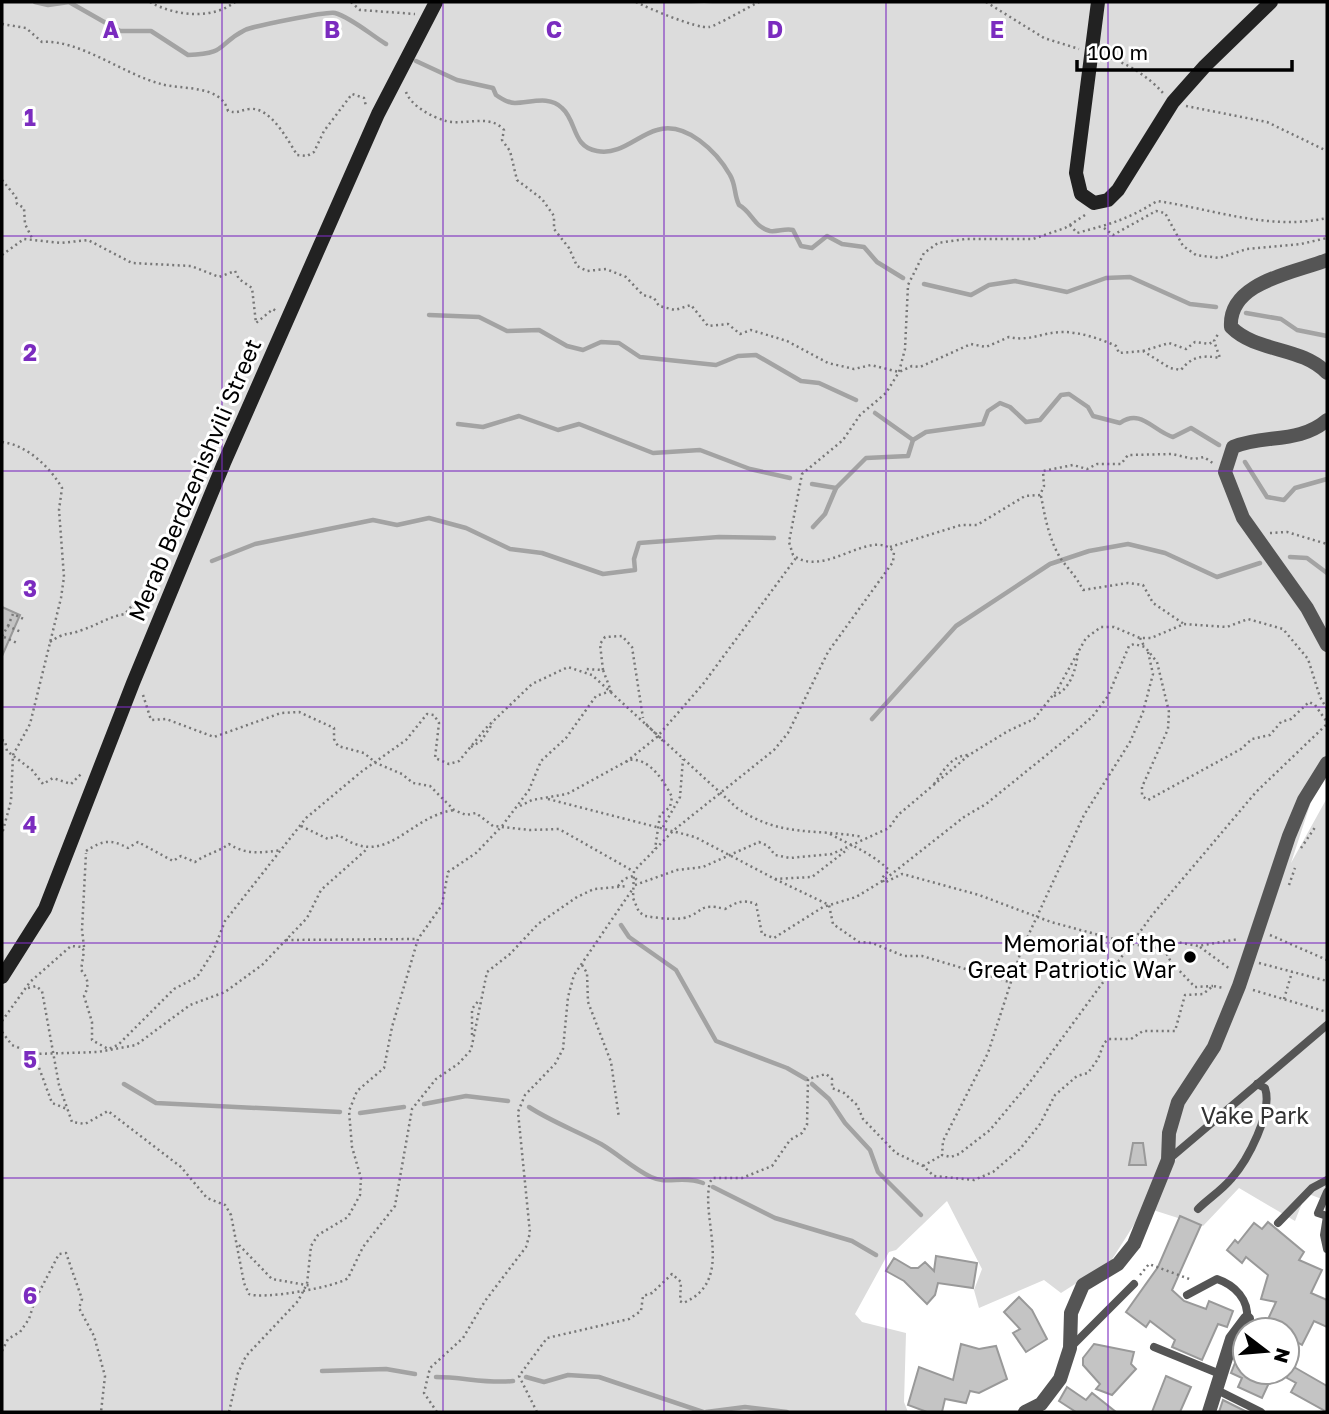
<svg xmlns="http://www.w3.org/2000/svg" width="1329" height="1414" font-family="'Golos Text',sans-serif">
  <style>
    .green { fill: #dcdcdc }
    .lines { fill: none; stroke-linecap: round; stroke-linejoin: round }
    .stream { stroke: #a3a3a3; stroke-width: 4.5 }
    .building { fill: #c4c4c4; stroke: #999; stroke-width: 2 }
    .path { stroke: #777; stroke-width: 2.5; stroke-dasharray: 2 3.5; stroke-linecap: butt }
    .lane { stroke: #555; stroke-width: 8 }
    .street { stroke: #555; stroke-width: 14 }
    .secondary { stroke: #222; stroke-width: 14 }
    .grid { fill: none; stroke: #7b2cbf; stroke-width: 2; stroke-opacity: 0.55 }
    .poi-dot { fill: #000; stroke: #fff; stroke-width: 2.5 }
    .labels { text-anchor: middle; stroke-width: 6; stroke-linejoin: round; paint-order: stroke }
    .street-label { font-size: 23px; fill: #000; stroke: #fff }
    .poi-label { font-size: 23px; fill: #000; stroke: #fff; text-anchor: end }
    .park-label { font-size: 23px; fill: #333; stroke: #fff }
    .grid-label { font-size: 23px; text-anchor: middle; font-weight: bold; fill: #7b2cbf; stroke: #fff; stroke-width: 6; stroke-linejoin: round; paint-order: stroke }
  </style>
  <rect width="100%" height="100%" fill="#fff"/>
  <!-- green -->
  <polygon class="green" points="2,2 678,2 704,4 721,2 1327,2 1327,753 1291,863 1327,798 1327,1201 1306,1193 1295,1221 1239,1188 1203,1226 1150,1209 1142,1212 1111,1261 1061,1293 1044,1280 979,1308 974,1290 982,1269 947,1201 896,1250 889,1252 855,1314 862,1322 906,1333 904,1402 908,1412 2,1412"/>
  <g class="lines">
    <!-- stream -->
    <g class="stream">
      <path d="M35,2L48,5L69,2L120,31H151L188,55C228,54 217,44 245,30C254,26 328,11 335,13C352,18 371,35 386,44"/>
      <path d="M416,61L457,80L493,88L496,95C502,99 508,103 515,103C530,103 549,95 562,108C577,121 572,147 597,151C620,156 638,135 657,130C686,121 717,152 730,175C736,185 734,195 739,205C752,212 754,227 770,231C778,232 785,228 793,230L801,246L812,248L827,236L842,244L864,247L877,262L903,278"/>
      <polyline points="924,284 971,295 989,285 1015,281 1067,292 1106,278 1130,277 1190,304 1216,307"/>
      <polyline points="1246,313 1281,319 1297,330 1327,336"/>
      <polyline points="429,315 479,317 507,331 539,330 567,346 583,350 601,342 619,343 640,357 716,365 738,356 756,355 801,381 819,383 856,400"/>
      <polyline points="875,413 913,440"/>
      <polyline points="458,424 483,427 519,416 558,430 579,424 653,453 700,450 750,469 790,478"/>
      <polyline points="1245,462 1267,497 1284,500 1295,488 1327,479"/>
      <polyline points="812,484 836,488"/>
      <path d="M813,527L825,514L836,488L866,458L908,456L913,440L926,432L983,424L988,411L1000,403L1010,407L1026,422L1040,420L1061,395L1069,394L1088,407L1093,416L1120,423C1141,408 1153,431 1173,437L1191,428L1219,445"/>
      <polyline points="1290,557 1307,558 1327,573"/>
      <polyline points="212,561 255,544 373,520 397,525 429,518 466,528 510,549 542,553 603,574 635,570 634,559 639,543 719,537 774,538"/>
      <polyline points="872,719 956,626 1050,564 1089,551 1128,544 1165,553 1217,577 1260,563"/>
      <polyline points="621,925 629,937 676,970 716,1041 787,1068 806,1079"/>
      <polyline points="124,1084 156,1103 340,1112"/>
      <polyline points="812,1084 829,1099 845,1123 870,1150 878,1172 921,1215"/>
      <polyline points="424,1104 466,1096 508,1101"/>
      <path d="M529,1107C552,1122 577,1131 601,1144C618,1154 634,1169 651,1177C668,1185 682,1175 703,1183"/>
      <polyline points="360,1113 404,1107"/>
      <polyline points="713,1187 775,1218 852,1241 876,1255"/>
      <polyline points="322,1371 386,1369 415,1374"/>
      <path d="M436,1377C463,1377 487,1384 513,1381"/>
      <polyline points="526,1377 544,1382 568,1375 599,1377 703,1412"/>
      <polyline points="706,1412 745,1407 787,1412"/>
    </g>
  </g>
  <!-- building -->
  <g class="building">
    <polygon points="2,607 20,615 2,656"/>
    <polygon points="1133,1143 1143,1143 1146,1165 1129,1165"/>
    <polygon points="1180,1216 1201,1225 1172,1290 1184,1301 1206,1309 1209,1301 1233,1311 1227,1327 1218,1324 1202,1360 1172,1347 1175,1340 1150,1321 1146,1327 1126,1312 1158,1267"/>
    <polygon points="1268,1222 1304,1252 1299,1260 1322,1270 1311,1293 1327,1300 1327,1327 1314,1321 1302,1345 1287,1337 1287,1330 1263,1330 1276,1302 1261,1299 1268,1275 1246,1257 1242,1263 1227,1250 1235,1240 1238,1243 1254,1223 1262,1229"/>
    <polygon points="936,1256 977,1263 973,1288 938,1283 935,1295 927,1304 904,1281 886,1271 894,1258 911,1268 918,1268 925,1262 934,1271"/>
    <polygon points="1019,1297 1032,1310 1047,1339 1026,1352 1013,1333 1020,1329 1004,1312"/>
    <polygon points="1245,1338 1245,1372 1274,1372 1262,1398 1238,1387 1242,1378 1231,1373"/>
    <polygon points="961,1344 979,1349 996,1346 1007,1379 979,1393 970,1391 966,1403 945,1399 942,1412 927,1412 908,1405 919,1367 953,1380"/>
    <polygon points="1094,1344 1134,1352 1131,1364 1136,1369 1112,1395 1096,1389 1100,1384 1083,1365 1083,1358"/>
    <polygon points="1287,1363 1327,1386 1327,1412 1291,1392 1296,1383 1287,1378"/>
    <polygon points="1166,1376 1191,1387 1180,1412 1152,1412"/>
    <polygon points="1067,1387 1086,1400 1092,1393 1116,1412 1076,1412 1059,1401"/>
    <polygon points="1223,1400 1247,1412 1219,1412"/>
  </g>
  <g class="lines">
    <!-- path -->
    <g class="path">
      <path d="M150,2C175,16 212,20 235,2"/>
      <polyline points="351,2 360,10 415,14"/>
      <path d="M636,2C648,8 697,29 709,27C714,27 752,5 759,2"/>
      <polyline points="986,2 1044,38 1079,49"/>
      <path d="M2,24L26,28L42,42C79,39 123,74 161,84C181,90 221,84 228,111C238,114 240,110 249,109C270,106 288,140 297,155L307,156L314,152L324,131L352,94L364,98L366,106"/>
      <path d="M1106,57C1126,62 1149,77 1163,93"/>
      <path d="M406,92C411,106 432,117 446,121C465,126 489,113 504,130L502,140L510,151L517,180L542,199L554,216V229L569,248L577,266L587,271L606,269L626,277L643,295L654,298L659,306L675,310L691,305L708,326L728,324L740,334L751,330L787,341L828,363L854,369L871,365L899,372L912,366L920,367L971,344L986,347L1009,337C1029,342 1043,332 1063,332C1080,332 1101,339 1116,346L1119,353L1143,351L1170,368L1181,370C1192,356 1203,355 1220,358L1214,341L1218,334"/>
      <polyline points="1186,106 1267,122 1327,151"/>
      <polyline points="2,180 16,197 17,204 24,208 25,224 32,238"/>
      <path d="M1085,215L1065,228L1033,239H965L938,243L924,253L908,285L905,349L899,372L886,393L860,415L843,440L802,474L789,542L793,555C824,580 872,526 894,552L893,562L828,652L788,733L774,750L674,830L634,871L633,898L639,912L645,916C657,918 672,920 684,918C704,913 698,902 725,909C737,902 743,899 756,904L762,934L774,938L823,907L856,897L884,880L964,817L986,804L1070,736L1092,717L1108,696L1129,646L1134,644L1145,647L1157,662L1169,712L1168,729L1142,787V796L1148,800L1241,749L1252,739L1270,735L1281,722L1291,719L1309,702L1315,705L1327,722"/>
      <path d="M1070,225L1077,233C1110,224 1127,220 1157,201C1213,209 1269,231 1327,218"/>
      <polyline points="1104,228 1113,235 1156,211 1165,213 1183,246 1196,255 1219,258 1247,249 1301,244 1327,238"/>
      <polyline points="2,255 24,239 61,243 88,240 132,263 191,266 219,277 235,271 239,279 252,288 256,323 273,309 276,311"/>
      <polyline points="1143,351 1169,343 1186,349 1195,342 1209,344 1214,341"/>
      <path d="M2,442C27,445 50,467 62,488L59,510L64,577L61,598L30,724L13,755L11,801L2,834"/>
      <path d="M1041,496C1045,517 1049,540 1061,559C1069,570 1076,576 1083,590L1128,583L1143,585L1153,603L1184,624"/>
      <polyline points="1270,533 1287,532 1327,544"/>
      <polyline points="890,547 961,525 977,525 1025,496 1040,495 1044,486 1043,471 1073,465 1087,469 1097,464 1121,464 1128,455 1172,454 1194,459 1204,457 1214,464"/>
      <polyline points="8,626 13,614 26,620"/>
      <polyline points="2,636 8,626 21,632"/>
      <polyline points="4,637 17,643"/>
      <polyline points="1140,638 1144,646"/>
      <path d="M50,642C66,631 67,636 82,630C97,625 108,617 125,614L134,603L153,602"/>
      <polyline points="1148,652 1153,674 1143,712 1130,742 1084,815 1021,951 988,1053 943,1141 942,1155 951,1157 959,1154 990,1130 1030,1082 1153,914 1256,792 1327,724"/>
      <polyline points="603,670 600,644 605,637 622,636 632,647 643,718"/>
      <polyline points="143,695 151,720 166,719 214,737 281,713 299,712 334,728 334,739 338,746 364,753 376,763 402,774 413,783 430,786 454,810 466,815 476,813 493,826 530,830 559,829 633,871"/>
      <path d="M1054,696C1071,689 1076,669 1078,652"/>
      <polyline points="646,724 663,741"/>
      <polyline points="2,740 5,741 7,751 32,770 43,784 53,778 71,784 81,774"/>
      <polyline points="471,747 481,741 493,723"/>
      <polyline points="626,762 657,737 703,684 796,558"/>
      <path d="M934,784C943,771 952,755 969,755"/>
      <polyline points="548,799 695,837 775,879 812,877 848,849"/>
      <path d="M520,806L532,800L567,794L629,760C649,757 664,781 672,797L670,807L660,815L655,849"/>
      <path d="M301,826L328,839L339,835C387,870 407,817 454,810"/>
      <polyline points="663,827 680,797 683,759"/>
      <path d="M830,834C852,846 870,852 889,870L882,878L884,883L902,874L910,876L979,895L1051,922L1132,944L1164,949L1177,942L1198,946L1239,939"/>
      <polyline points="1301,848 1316,826"/>
      <path d="M86,851C103,840 111,839 128,848L138,842L173,861L181,856L195,862C206,854 218,852 229,844C246,855 262,853 281,850"/>
      <polyline points="775,879 829,905 833,924 859,942 872,943 904,956 922,956 1009,982"/>
      <polyline points="635,885 677,870 703,867 759,842 768,846 775,855 790,858 832,854 889,828 898,815 969,755 1008,731 1034,719 1057,690 1086,638 1101,627 1114,627 1140,638 1151,638 1184,624 1227,627 1248,619 1283,629 1308,659 1320,697 1327,709"/>
      <polyline points="1289,885 1295,868"/>
      <polyline points="618,886 624,879 633,876 639,882"/>
      <polyline points="1270,935 1327,960"/>
      <polyline points="286,940 418,939"/>
      <polyline points="84,947 82,930 86,853"/>
      <polyline points="1200,947 1230,969"/>
      <polyline points="1164,949 1171,962 1195,987 1213,986"/>
      <polyline points="1259,963 1327,981"/>
      <polyline points="582,965 587,973 588,1002 611,1062 619,1118"/>
      <path d="M28,988L36,986L42,991L59,1085L72,1122L85,1124L108,1111L181,1167L207,1198L225,1205L231,1215L244,1283L249,1294C261,1300 337,1287 348,1278L363,1247L395,1206L412,1109L436,1079L458,1064L471,1050L487,972L510,954L538,924L577,897L594,889L628,886"/>
      <polyline points="1253,990 1327,1012"/>
      <polyline points="1284,999 1292,972"/>
      <path d="M2,1021L30,982L71,946L82,947L84,951L81,970C89,979 89,986 84,996L92,1022V1040L108,1049L118,1045L174,989L197,977L213,952L225,921L306,818L361,772L406,740L427,714L434,715L439,723L435,758L449,764L459,761L486,728L532,684L568,667L592,675L737,808C781,838 814,828 863,837"/>
      <polyline points="2,1032 12,1045 34,1054 52,1103 67,1109"/>
      <polyline points="472,1035 472,1009 479,1000"/>
      <polyline points="34,1054 98,1052 136,1045 190,1005 225,992 262,965 307,918 321,890 367,849"/>
      <polyline points="923,1166 942,1155"/>
      <polyline points="239,1245 272,1279 312,1286"/>
      <polyline points="1140,1275 1149,1264 1192,1280"/>
      <polyline points="2,1351 8,1339 20,1332 29,1319 35,1300 59,1254 66,1253 82,1299 79,1308 94,1336 105,1376 101,1412"/>
      <polyline points="229,1412 238,1373 246,1356 298,1301 307,1284 311,1246 318,1235 348,1217 360,1195 361,1178 352,1147 349,1111 357,1091 384,1068 392,1027 418,939 442,905 448,872 476,853 502,826 529,790 541,761 566,738 596,696 611,691 603,670 585,669"/>
      <polyline points="437,1412 424,1393 430,1368 463,1338 485,1301 526,1247 530,1233 518,1112 525,1095 555,1064 563,1049 568,997 574,975 632,890"/>
      <path d="M537,1412L519,1376L547,1338L629,1319L641,1311L643,1296L652,1293L672,1274L681,1282L680,1301L683,1303C736,1281 700,1220 710,1182L713,1178H742L772,1166L790,1140L802,1133L807,1125L808,1079L826,1074L832,1079V1088L844,1093L857,1105L863,1119L896,1153L923,1166L934,1176L974,1180L993,1172L1020,1149L1040,1124L1055,1095L1077,1076L1088,1073L1098,1059L1104,1043L1109,1039H1131L1143,1031H1175L1185,995L1203,994L1213,986L1224,988"/>
    </g>
    <!-- lane -->
    <g class="lane">
      <polyline points="1168,1160 1327,1025"/>
      <path d="M1198,1209C1208,1199 1222,1190 1231,1179C1248,1160 1273,1112 1265,1088L1257,1084"/>
      <polyline points="1327,1216 1318,1213 1327,1192"/>
      <polyline points="1278,1223 1312,1188 1327,1180"/>
      <polyline points="1327,1249 1324,1235 1327,1216"/>
      <path d="M1187,1295L1217,1279C1235,1285 1249,1300 1247,1319"/>
      <polyline points="1154,1347 1220,1374"/>
      <polyline points="1070,1348 1134,1284"/>
      <polyline points="1215,1389 1261,1412"/>
    </g>
    <!-- street -->
    <g class="street">
      <path d="M1327,260C1294,273 1228,282 1231,327C1257,353 1301,346 1327,373"/>
      <path d="M1327,420C1299,444 1264,434 1233,447L1225,472L1243,518L1307,608L1327,645"/>
      <polyline points="1025,1412 1041,1404 1060,1379 1070,1348 1071,1313 1083,1285 1118,1264 1134,1244 1168,1160 1169,1133 1178,1102 1214,1047 1239,986 1289,836 1304,800 1327,763"/>
      <polyline points="1209,1412 1232,1339 1247,1319"/>
    </g>
    <!-- secondary -->
    <g class="secondary">
      <polyline points="1098,2 1076,173 1081,194 1094,203 1108,200 1118,190 1173,102 1205,66 1271,2"/>
      <polyline points="2,977 45,909 133,683 224,463 378,114 436,2"/>
    </g>
  </g>
  <!-- grid -->
  <path class="grid" d="M222,2V1412M443,2V1412M664,2V1412M886,2V1412M1108,2V1412M2,236H1327M2,471H1327M2,707H1327M2,943H1327M2,1178H1327"/>
  <!-- markers -->
  <circle class="poi-dot" cx="1190" cy="957" r="7"/>
  <g class="labels">
    <!-- street labels -->
    <g class="street-label">
      <text transform="translate(195 480) rotate(-67)" y="8">Merab Berdzenishvili Street</text>
    </g>
    <!-- poi labels -->
    <g class="poi-label">
      <text x="1176" y="952">Memorial of the<tspan x="1176" dy="26">Great Patriotic War</tspan></text>
    </g>
    <!-- park labels -->
    <g class="park-label">
      <text x="1255" y="1124">Vake Park</text>
    </g>
  </g>
  <g class="grid-label">
    <text x="111" y="38">A</text>
    <text x="332" y="38">B</text>
    <text x="554" y="38">C</text>
    <text x="775" y="38">D</text>
    <text x="997" y="38">E</text>
    <text x="30" y="126">1</text>
    <text x="30" y="361">2</text>
    <text x="30" y="597">3</text>
    <text x="30" y="833">4</text>
    <text x="30" y="1068">5</text>
    <text x="30" y="1304">6</text>
  </g>
  <!-- border -->
  <rect width="1329" height="1414" fill="none" stroke="#000000" stroke-width="7"/>
  <!-- north arrow -->
  <g transform="translate(1266 1351) rotate(106)"><circle r="33" fill="#ffffff" stroke="#999999" stroke-width="2"/>
  <path d="M0-5L12 26L0 18L-12 26Z" fill="#000000"/>
  <text y="-10" font-size="19" font-weight="bold" text-anchor="middle" fill="#000000">N</text>
  </g>
  <!-- scale -->
  <path d="M1077 60v10h215v-10" fill="none" stroke="#000000" stroke-width="3.5"/>
  <text x="1088" y="60" font-size="21" fill="#000000" stroke="#ffffff" stroke-width="5" paint-order="stroke">100 m</text>
</svg>
